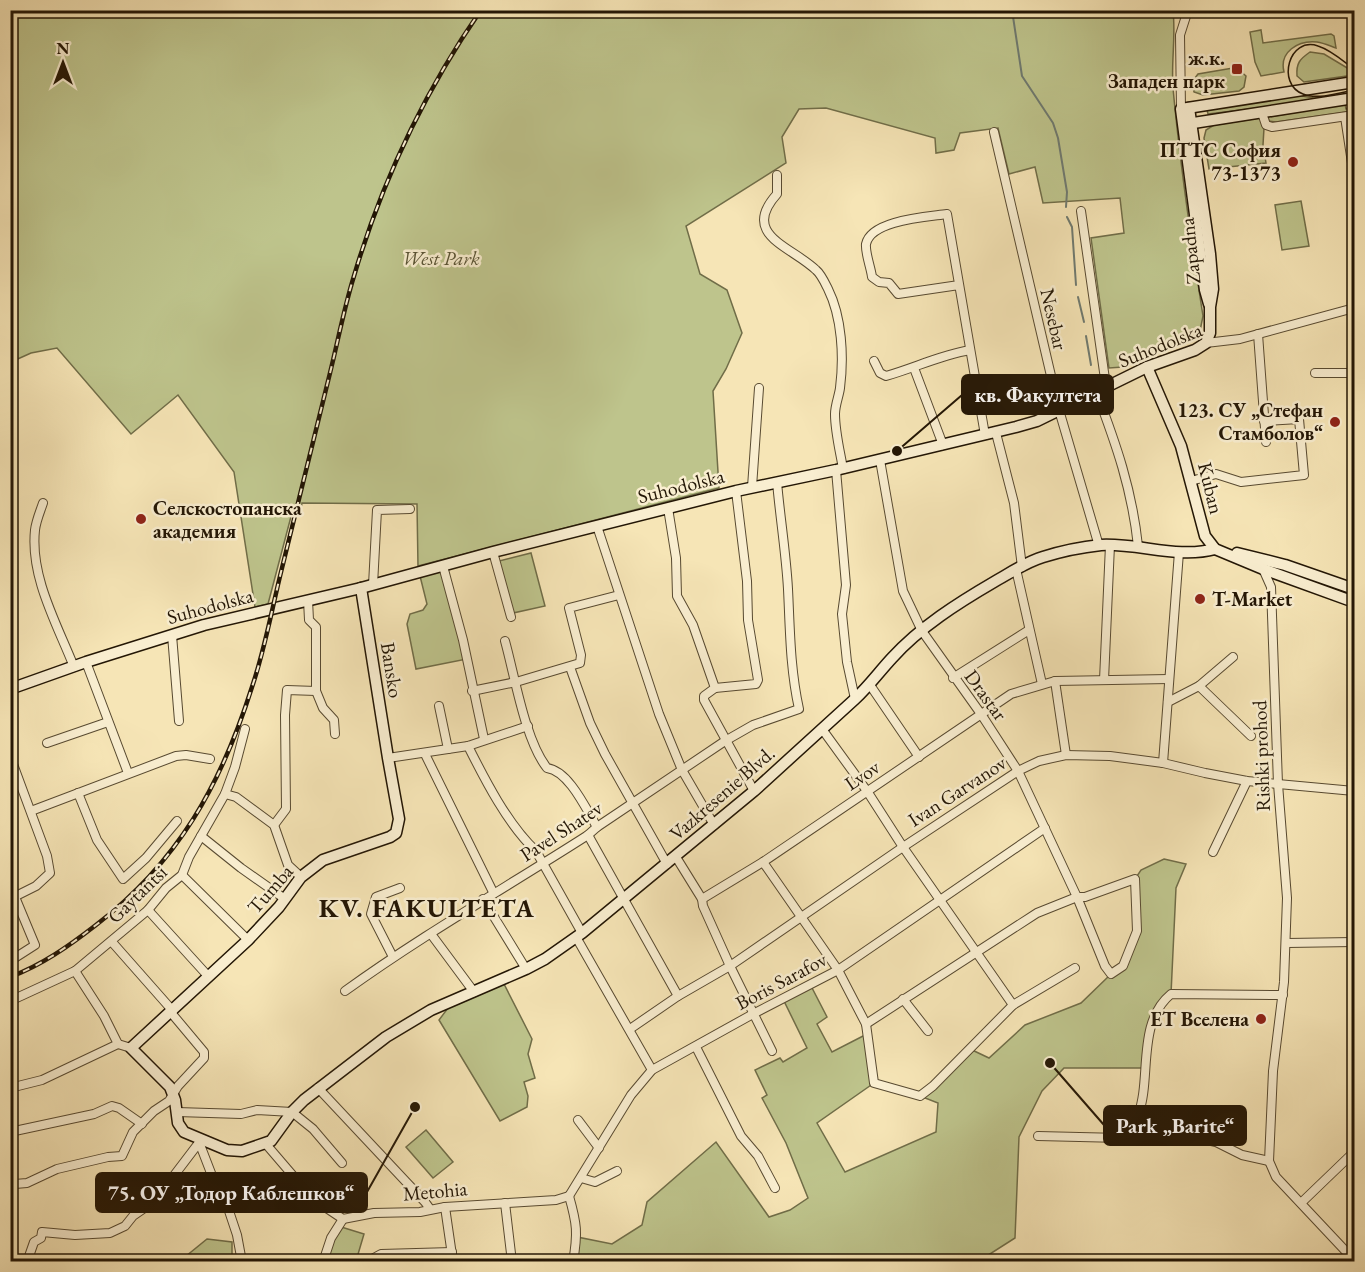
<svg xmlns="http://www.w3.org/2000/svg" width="1365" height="1272" font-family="'EB Garamond',serif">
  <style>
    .green { fill: #bec48c; stroke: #706d48; stroke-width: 1.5 }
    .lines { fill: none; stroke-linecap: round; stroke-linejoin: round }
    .stream { stroke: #6f7a70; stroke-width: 2 }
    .street-casing { stroke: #584a31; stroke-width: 10 }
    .secondary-casing { stroke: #231605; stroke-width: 13 }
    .street { stroke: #f9eed0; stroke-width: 8 }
    .secondary { stroke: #f9eed0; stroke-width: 10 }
    .tram { stroke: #231605; stroke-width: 1.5 }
    .rail-casing { stroke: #231605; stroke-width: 4.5 }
    .rail { stroke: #f9eed0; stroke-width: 2; stroke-dasharray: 7; stroke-linecap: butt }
    .poi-dot { fill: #8f2418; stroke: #f9eed0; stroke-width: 2 }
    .labels { text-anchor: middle; stroke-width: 5; stroke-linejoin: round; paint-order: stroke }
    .poi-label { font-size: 20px; font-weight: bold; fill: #231605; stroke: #f9eed0; text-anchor: end }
    .street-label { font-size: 20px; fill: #231605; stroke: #f9eed0 }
    .park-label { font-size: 20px; font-style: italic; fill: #595334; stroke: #f9eed0 }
    .district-label { font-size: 26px; font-weight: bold; letter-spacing: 1.5px; fill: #231605; stroke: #f9eed0 }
    .leader { fill: none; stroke: #231605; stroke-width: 2 }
    .callout-dot { fill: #231605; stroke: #f9eed0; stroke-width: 2 }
    .callout { fill: #231605; stroke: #231605; stroke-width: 2 }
    .callout-label { font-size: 21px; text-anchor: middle; font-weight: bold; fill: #fff }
  </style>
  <rect width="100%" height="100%" fill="#f6e5b6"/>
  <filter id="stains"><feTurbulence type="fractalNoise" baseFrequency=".00333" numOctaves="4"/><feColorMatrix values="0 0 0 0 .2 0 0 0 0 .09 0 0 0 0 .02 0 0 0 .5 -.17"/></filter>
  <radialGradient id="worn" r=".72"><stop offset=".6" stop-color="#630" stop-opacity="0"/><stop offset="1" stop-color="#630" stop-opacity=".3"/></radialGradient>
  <!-- green -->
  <g class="green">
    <path d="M10,11H1173C1176,36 1171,62 1173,88C1180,165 1191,240 1203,316L1199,336L1123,367L1109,368L1091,238L1124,233L1120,198L1043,203L1035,167L1009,174L998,128L960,133L954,150L936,153L935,138L826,108L799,109L782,137L786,163L686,226L700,274L727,290L742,333L726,369L713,391L719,488L418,566L417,504L302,503L301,508L293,509L268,604L255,607L234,472L178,395L131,434L57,348L31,353L11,362Z"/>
    <path d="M1261,30L1263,43L1331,34L1334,36L1336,48C1330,46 1324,43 1317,42C1298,40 1279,52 1284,72L1261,76L1255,62L1250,32Z"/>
    <path d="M1310,52L1324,54L1354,72V75L1304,82L1297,76C1296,63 1300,59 1310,52Z"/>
    <polygon points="1233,68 1240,71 1246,76 1244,87 1239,91 1203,95 1194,92 1192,82 1198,74"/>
    <polygon points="1296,95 1314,98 1339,95 1339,98 1208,114 1207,110"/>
    <polygon points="1345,104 1346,109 1354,108 1354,111 1276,122 1269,121 1268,117"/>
    <polygon points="1260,118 1264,128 1263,145 1266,163 1209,169 1204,138 1206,130 1214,125"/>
    <polygon points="1301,201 1309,246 1282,250 1275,205"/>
    <polygon points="531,553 545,606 513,613 499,561"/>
    <polygon points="443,566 467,659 416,669 407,624 410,614 423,610 427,604 419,572"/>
    <polygon points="1164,859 1186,864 1176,888 1171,994 1157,1011 1144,1068 1064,1068 1042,1091 1019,1137 1015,1238 979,1261 591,1262 573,1258 577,1237 612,1244 642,1225 647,1202 716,1142 769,1217 790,1210 808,1198 786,1143 762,1098 767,1095 755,1070 780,1058 783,1062 807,1048 783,999 810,984 827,1017 817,1024 832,1052 867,1034 874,1083 817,1123 845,1172 936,1132 938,1103 920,1096 970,1049 989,1058 1025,1025 1081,1003 1111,974 1123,966 1137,931 1135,879 1141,870"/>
    <polygon points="502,980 532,1039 528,1054 535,1078 524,1082 528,1096 527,1107 500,1121 439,1020 454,1000"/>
    <polygon points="426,1130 453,1162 433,1178 406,1147"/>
    <polygon points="338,1226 364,1234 356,1261 323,1262"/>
    <polygon points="207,1239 232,1242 232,1261 180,1261"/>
  </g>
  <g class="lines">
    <!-- stream -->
    <g class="stream">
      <polyline points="1012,10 1022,76 1053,123 1058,138 1067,192 1066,207"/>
      <polyline points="1067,217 1072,227 1076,285"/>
      <polyline points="1078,297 1084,322"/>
      <polyline points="1086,336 1091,365"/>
    </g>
    <!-- street casing -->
    <g class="street-casing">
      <g id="street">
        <polyline points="1181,109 1180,35 1188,10"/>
        <polyline points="1262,113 1266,125 1272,127 1354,115"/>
        <polyline points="1345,117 1354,176"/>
        <polyline points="994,132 1059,410 1099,546"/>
        <path d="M777,175V194C740,235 791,246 816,270C821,274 825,283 828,289C842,317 844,357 840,388C839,396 835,405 835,414C835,432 840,451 843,469"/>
        <polyline points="1081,211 1106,386"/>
        <path d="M959,285L898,294L889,283L879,282L872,277C871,268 865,253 866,244C871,220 927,217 947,214L985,435"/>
        <polyline points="1258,334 1266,442"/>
        <polyline points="1206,343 1240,339 1354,308"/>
        <path d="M874,361L880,373L886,376C914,368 941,355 970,350"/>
        <polyline points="914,368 943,445"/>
        <polyline points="1315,373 1354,373"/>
        <path d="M1096,391C1116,444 1132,489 1138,546"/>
        <polyline points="996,433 1014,503 1022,567"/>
        <polyline points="836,470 846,585 842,614 847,662 855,699"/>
        <polyline points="1191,481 1216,474 1241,482 1304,475 1299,419 1264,421"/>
        <polyline points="752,487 759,388"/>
        <path d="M43,503C40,512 36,521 35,530C30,577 57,624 74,667"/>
        <polyline points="668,508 676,558 677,596 693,625 715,688"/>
        <polyline points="597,526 659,714 682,770 714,825"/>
        <polyline points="493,552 511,617"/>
        <polyline points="443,566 463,640 484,739"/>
        <polyline points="1016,569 1042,684"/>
        <polyline points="1263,569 1271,587 1278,784 1287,898 1284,982 1273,1071 1269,1161 1276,1177 1354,1260"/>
        <polyline points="373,585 377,510 410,509"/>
        <polyline points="308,600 309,620 316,627 316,691 323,708 334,720 335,734"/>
        <polyline points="172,635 179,721"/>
        <path d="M505,641C515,677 525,740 547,768C569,771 586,809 597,827"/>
        <polyline points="86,662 128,773"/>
        <polyline points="570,667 590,723 605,754 667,864"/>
        <polyline points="953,678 1029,630"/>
        <polyline points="1104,680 1110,545"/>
        <polyline points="1055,681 1066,755"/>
        <polyline points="870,685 919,757"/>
        <polyline points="1199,686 1233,657"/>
        <polyline points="715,688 756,684 758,680 748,620 747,581 736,491"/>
        <polyline points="715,688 704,696 704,700 754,791"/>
        <polyline points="472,691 516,682 580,663 581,655 569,608 619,595"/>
        <polyline points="1168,702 1199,686 1251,736"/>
        <polyline points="439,706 448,749"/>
        <polyline points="822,729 867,791 903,847 1013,1005"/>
        <polyline points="47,743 108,722"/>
        <path d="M468,746C485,780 508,825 536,851L582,933"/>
        <polyline points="425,754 493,892"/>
        <polyline points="10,756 47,856 50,873 36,886 10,899"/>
        <polyline points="388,758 468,746 528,726"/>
        <polyline points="1163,763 1179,552"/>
        <polyline points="78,793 97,840 123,879 146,858 177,821"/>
        <polyline points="225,794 236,797 274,825 288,865 301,877"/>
        <polyline points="31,811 176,756 186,755 210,759"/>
        <polyline points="274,825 286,809 285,715 287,690 316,691"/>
        <polyline points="588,835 678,996"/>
        <polyline points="201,836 241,868 285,899"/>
        <polyline points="1213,852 1247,781"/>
        <polyline points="676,857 702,899 703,906 730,966 772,1051"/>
        <polyline points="763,862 838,970 866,1024 874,1083 920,1096 933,1086 1013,1005 1075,968"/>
        <polyline points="182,875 248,940"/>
        <polyline points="483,899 526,969"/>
        <polyline points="702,899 763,862 1011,694 1055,681 1169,679"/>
        <polyline points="148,910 208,976"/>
        <polyline points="431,934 474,992"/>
        <polyline points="576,937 652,1070"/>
        <polyline points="1287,943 1354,942"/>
        <polyline points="393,957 371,914 376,897 400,888"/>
        <polyline points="10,961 35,945 15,897"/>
        <polyline points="75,971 104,1016 118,1044 131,1048"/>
        <path d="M345,991C424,934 507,887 588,835L597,827L725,741L753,725L799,709C790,668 790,629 788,589C786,553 780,517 777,482"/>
        <polyline points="903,999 928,1031"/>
        <polyline points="10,1001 75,971 148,910 166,888 182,875 189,857 225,794 235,767 245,729"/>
        <polyline points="866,1024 1037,913 1077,897 1085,897 1135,879 1137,931 1123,966 1111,974 1105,966 1077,897 1018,771 981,714 922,631 903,591 880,460"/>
        <polyline points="630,1029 678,996 730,966 903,847 1018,771 1039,761 1066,755 1110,756 1163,763 1205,773 1247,781 1354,791"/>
        <polyline points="696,1047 741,1136 758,1156 775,1188"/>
        <polyline points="10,1088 42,1080 118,1044"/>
        <polyline points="318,1088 425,1202 430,1209"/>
        <polyline points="177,1112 241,1114 257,1110 292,1112 313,1129 342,1163"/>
        <polyline points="578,1120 599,1148"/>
        <polyline points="10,1132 94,1114 112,1106 119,1108 142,1124"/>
        <path d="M1038,1136L1121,1138C1127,1131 1135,1124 1138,1115C1152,1079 1136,1023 1171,994L1283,995"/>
        <polyline points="1121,1138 1207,1140 1216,1142 1242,1155 1269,1161"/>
        <polyline points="199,1142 216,1186 225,1199 237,1235 242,1262"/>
        <polyline points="265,1143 313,1199 343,1219 374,1213 420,1212 445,1207 556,1200 569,1196"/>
        <polyline points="10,1168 11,1176 15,1184 27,1183 57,1169 108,1157 122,1156 133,1132 154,1111 169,1101 178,1086 204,1058 204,1052 173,1015 172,1010 112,942"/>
        <polyline points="581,1178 595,1182 617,1171"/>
        <polyline points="569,1196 631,1095 652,1070 753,1014 838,970 1045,828"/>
        <path d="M569,1196C577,1224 578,1233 573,1262"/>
        <polyline points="505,1203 512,1262"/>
        <polyline points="1301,1203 1354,1152"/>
        <polyline points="445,1207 453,1262"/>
        <polyline points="372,1259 381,1254 452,1252"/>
        <polyline points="27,1262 34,1242 41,1238 42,1232 75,1235 110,1233 125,1226 133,1216 146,1207 163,1190 201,1140"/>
        <polyline points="323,1262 331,1238 343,1219"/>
      </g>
    </g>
    <!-- secondary casing -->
    <g class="secondary-casing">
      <g id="secondary">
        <polyline points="1187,124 1354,98"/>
        <polyline points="1209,304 1205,290 1181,109 1354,82"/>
        <polyline points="1147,367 1181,446 1205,536 1215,549 1263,569 1354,602"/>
        <polyline points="1237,553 1285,565 1354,589"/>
        <path d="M361,588L388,758L399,819L396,833L390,837L323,860L301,877L279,907L248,940L131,1048L170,1087L175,1100L178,1123L184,1132L227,1150L242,1151L271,1141L292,1112L304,1100L386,1037L431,1010L526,969L545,959L582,933L754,791L855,699C869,686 879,672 892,658C920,627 958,603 994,582C1010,573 1026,562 1043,557C1062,551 1082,547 1101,545C1139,543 1178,559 1215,549"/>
        <polyline points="10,689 86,662 204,625 361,588 493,552 736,491 836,470 1016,427 1037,421 1147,367 1195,350 1206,343 1210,333 1210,307 1213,289 1210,254 1189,108"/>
      </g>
    </g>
    <!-- street -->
    <use href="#street" class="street"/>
    <!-- secondary -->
    <use href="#secondary" class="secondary"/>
    <!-- tram -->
    <path class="tram" d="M1354,69C1343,61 1331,50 1318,46C1289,36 1276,84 1303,94C1317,100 1340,93 1354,90"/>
    <!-- rail casing -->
    <g class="rail-casing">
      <path id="rail" d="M10,977C42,965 69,946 96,925C178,862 221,785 252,687C265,649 272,608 282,568C298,503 314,438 330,373C338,341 344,308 354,276C382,181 425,91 481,10"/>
    </g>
    <!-- rail -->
    <use href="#rail" class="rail"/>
  </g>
  <!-- markers -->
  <g class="poi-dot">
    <rect x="1231" y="63" width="12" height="12" rx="3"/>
    <circle cx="1293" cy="162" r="6"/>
    <circle cx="1335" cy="422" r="6"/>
    <circle cx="141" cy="519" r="6"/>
    <circle cx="1200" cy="599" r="6"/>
    <circle cx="1261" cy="1019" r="6"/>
  </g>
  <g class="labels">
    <!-- poi labels -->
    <g class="poi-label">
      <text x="1225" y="65">ж.к.<tspan x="1225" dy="23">Западен парк</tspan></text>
      <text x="1281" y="157">ПТТС София<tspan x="1281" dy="23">73-1373</tspan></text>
      <text x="1323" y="417">123. СУ „Стефан<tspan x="1323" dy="23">Стамболов“</tspan></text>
      <text x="153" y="515" text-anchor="start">Селскостопанска<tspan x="153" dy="23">академия</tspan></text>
      <text x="1212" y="606" text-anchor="start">T-Market</text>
      <text x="1249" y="1026">ЕТ Вселена</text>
    </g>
    <!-- street labels -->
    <g class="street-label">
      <text transform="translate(1190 251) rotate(-96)" y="7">Zapadna</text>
      <text transform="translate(1054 319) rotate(77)" y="7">Nesebar</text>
      <text transform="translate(1160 345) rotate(-22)" y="7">Suhodolska</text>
      <text transform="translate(681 486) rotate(-14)" y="7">Suhodolska</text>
      <text transform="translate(1211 488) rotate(76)" y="7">Kuban</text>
      <text transform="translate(210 606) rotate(-15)" y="7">Suhodolska</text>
      <text transform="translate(392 670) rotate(81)" y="7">Bansko</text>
      <text transform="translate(986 695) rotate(54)" y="7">Drastar</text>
      <text transform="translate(1261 756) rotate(-92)" y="7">Rishki prohod</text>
      <text transform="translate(862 775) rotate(-34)" y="7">Lvov</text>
      <text transform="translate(957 791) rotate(-33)" y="7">Ivan Garvanov</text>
      <text transform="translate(722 793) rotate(-41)" y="7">Vazkresenie Blvd.</text>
      <text transform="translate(561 831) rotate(-33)" y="7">Pavel Shatev</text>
      <text transform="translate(270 889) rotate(-49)" y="7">Tumba</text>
      <text transform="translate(137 894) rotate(-44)" y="7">Gaytantsi</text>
      <text transform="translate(781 981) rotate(-28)" y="7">Boris Sarafov</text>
      <text transform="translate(435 1191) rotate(-5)" y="7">Metohia</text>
    </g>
    <!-- park labels -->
    <g class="park-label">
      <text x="441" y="265">West Park</text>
    </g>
    <!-- district labels -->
    <g class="district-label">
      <text x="427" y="917">KV. FAKULTETA</text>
    </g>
  </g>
  <!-- callouts -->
  <path class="leader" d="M897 451L962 395M1050 1063L1104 1125M415 1107L367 1192"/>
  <g class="callout-dot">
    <circle cx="897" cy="451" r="6"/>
    <circle cx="1050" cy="1063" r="6"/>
    <circle cx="415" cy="1107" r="6"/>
  </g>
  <g class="callout">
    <rect x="962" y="375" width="151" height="39" rx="6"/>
    <rect x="1104" y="1106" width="142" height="39" rx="6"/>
    <rect x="96" y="1173" width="271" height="39" rx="6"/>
  </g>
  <g class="callout-label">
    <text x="1038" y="402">кв. Факултета</text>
    <text x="1175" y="1133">Park „Barite“</text>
    <text x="231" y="1200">75. ОУ „Тодор Каблешков“</text>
  </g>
  <!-- margin -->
  <rect width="1365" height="1272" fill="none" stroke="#f6e5b6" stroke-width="36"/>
  <rect x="12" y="12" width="1341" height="1248" fill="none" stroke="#231605" stroke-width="3"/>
  <rect x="18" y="18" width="1329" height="1236" fill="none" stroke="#231605" stroke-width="1.5"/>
  <!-- north arrow -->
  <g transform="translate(63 63)" stroke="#f9eed0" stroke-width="4.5" paint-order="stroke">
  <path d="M0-4.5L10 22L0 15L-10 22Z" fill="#231605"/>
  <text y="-9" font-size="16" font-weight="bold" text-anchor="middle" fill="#231605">N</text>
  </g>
  <rect width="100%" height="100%" filter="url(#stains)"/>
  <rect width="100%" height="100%" fill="url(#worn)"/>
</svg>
